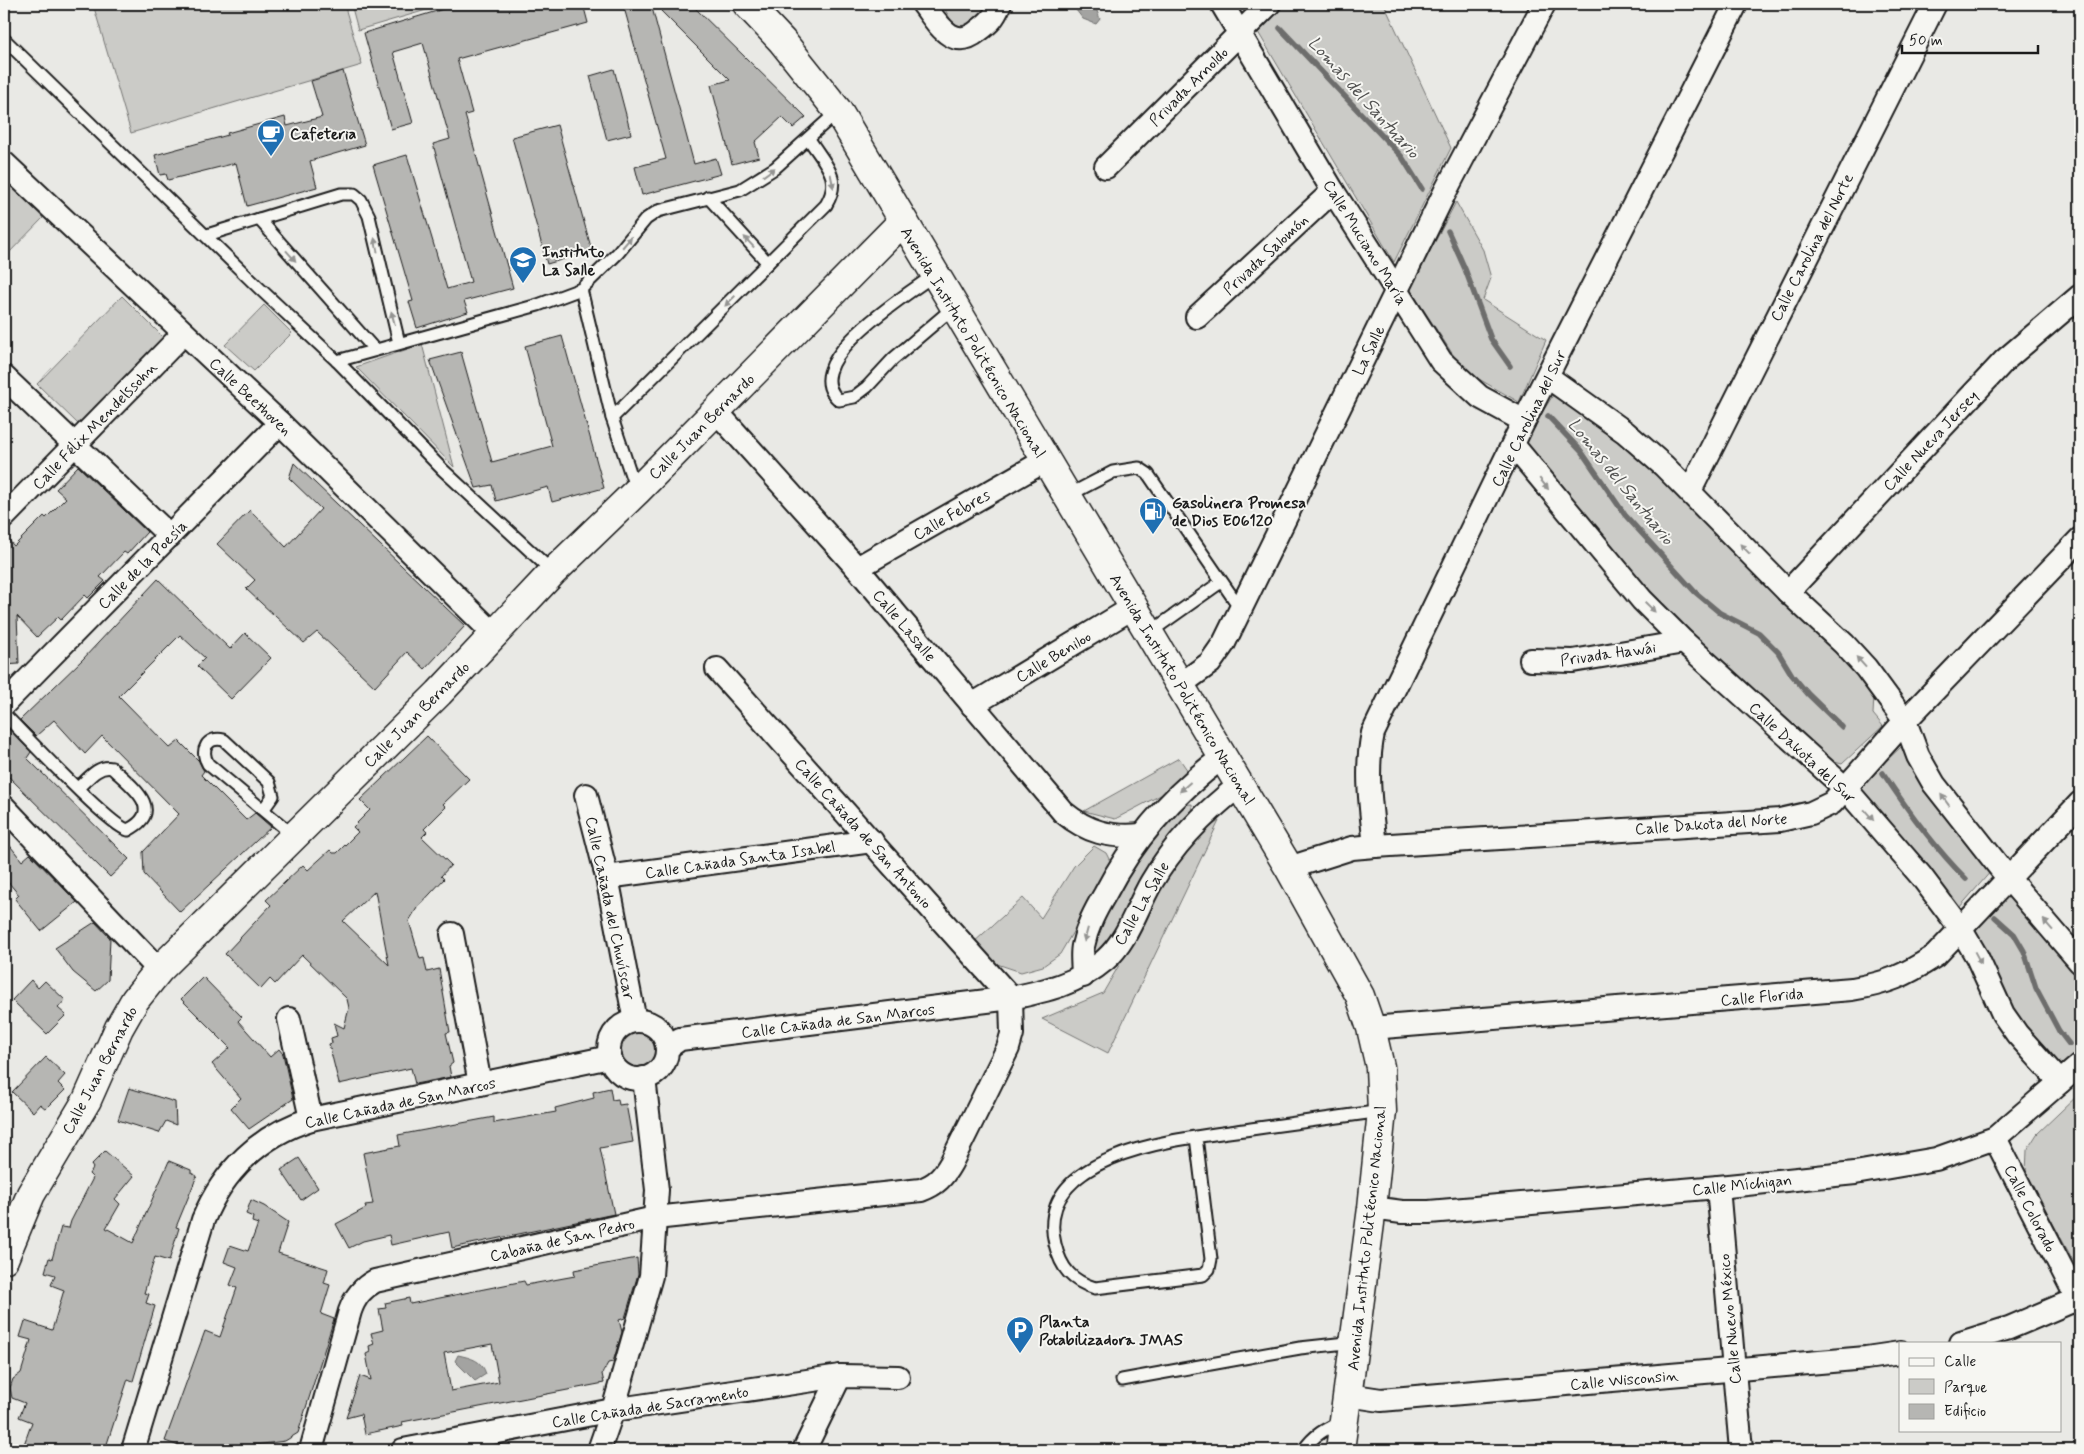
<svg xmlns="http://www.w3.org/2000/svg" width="2084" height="1454" font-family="Mynerve,sans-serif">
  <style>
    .green { fill: #cbcbc7; stroke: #747472 }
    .water { fill: #a3a3a1; stroke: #6d6d6c }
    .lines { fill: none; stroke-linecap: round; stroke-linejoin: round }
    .stream { stroke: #6d6d6c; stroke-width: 5.5 }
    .building { fill: #b6b6b3; stroke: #1c1c1c; fill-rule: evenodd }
    .service-casing { stroke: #1c1c1c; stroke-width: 15 }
    .minor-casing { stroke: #1c1c1c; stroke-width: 26 }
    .tertiary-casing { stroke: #1c1c1c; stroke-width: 31 }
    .primary-casing { stroke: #1c1c1c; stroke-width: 31 }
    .service { stroke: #f6f6f2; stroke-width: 11 }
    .minor { stroke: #f6f6f2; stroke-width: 22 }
    .tertiary { stroke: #f6f6f2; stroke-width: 28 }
    .primary { stroke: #f6f6f2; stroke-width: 28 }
    .oneway { fill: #949492 }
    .labels { text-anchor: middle; stroke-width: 4; stroke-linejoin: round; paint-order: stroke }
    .street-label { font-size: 16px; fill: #1c1c1c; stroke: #f6f6f2 }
    .poi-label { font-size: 16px; font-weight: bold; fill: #1c1c1c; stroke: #f6f6f2; text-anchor: start }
    .water-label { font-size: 18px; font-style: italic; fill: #525251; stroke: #f6f6f2 }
  </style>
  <rect width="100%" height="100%" fill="#e9e9e5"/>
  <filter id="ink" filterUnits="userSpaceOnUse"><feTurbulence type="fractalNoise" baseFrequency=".02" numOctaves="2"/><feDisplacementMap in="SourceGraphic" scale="10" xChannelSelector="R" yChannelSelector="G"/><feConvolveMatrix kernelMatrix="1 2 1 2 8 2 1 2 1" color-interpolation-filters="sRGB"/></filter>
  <g filter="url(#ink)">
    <!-- green -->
    <g class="green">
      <polygon points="93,4 344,4 362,65 131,133"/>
      <polygon points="351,4 468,4 478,41 462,45 447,4 358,30"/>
      <polygon points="942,4 993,4 966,30 953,24"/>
      <polygon points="1286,4 1384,4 1451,148 1394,262 1258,32"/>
      <polygon points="4,178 43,218 4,258"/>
      <polygon points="1456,202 1483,250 1491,278 1483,300 1546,340 1519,402 1463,370 1410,289"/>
      <polygon points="122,296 164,338 78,424 37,384"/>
      <polygon points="264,305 292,333 254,371 225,345"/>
      <polygon points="422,344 454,467 356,367"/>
      <polygon points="1555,392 1608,421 1858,668 1874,696 1873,714 1883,726 1842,764 1820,758 1614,562 1525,445 1533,427"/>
      <polygon points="1901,747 1952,821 1992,870 1959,908 1858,787"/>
      <polygon points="1179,758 1190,774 1178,786 1115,819 1084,811"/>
      <path d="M1192,804L1193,815L1149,862L1130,909L1102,958L1093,953C1096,900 1146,847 1177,805Z"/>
      <polygon points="1219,821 1108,1053 1042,1019 1103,993 1126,953 1179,847"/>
      <polygon points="1094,846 1106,853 1112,865 1060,954 1043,966 1021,972 997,964 973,943 1023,898 1041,918 1074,866"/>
      <polygon points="2008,894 2080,971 2080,1047 2061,1071 2029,1039 1988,974 1973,930"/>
      <circle cx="639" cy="1050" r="19"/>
      <polygon points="2080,1093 2080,1273 2026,1174 2027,1150 2037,1134"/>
    </g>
    <!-- water -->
    <g class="water">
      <polygon points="1086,5 1097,11 1100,19 1096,24 1083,19 1076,10"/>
      <path d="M458,1355C471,1358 482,1360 486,1374L475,1381L455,1361Z"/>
    </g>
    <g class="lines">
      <!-- stream -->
      <g class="stream">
        <polyline points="1280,28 1402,157 1422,189"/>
        <polyline points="1448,231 1465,269 1491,339 1510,366"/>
        <polyline points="1548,416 1581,451 1625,515 1695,592 1720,613 1759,633 1778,652 1792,675 1808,694 1842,727"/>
        <path d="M1883,773C1908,811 1934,847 1966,879"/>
        <polyline points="1995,917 2014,934 2024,951 2036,988 2059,1031 2069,1044"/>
      </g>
    </g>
    <!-- building -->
    <g class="building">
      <polygon points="460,4 583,4 588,23 457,59 472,113 465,115 513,288 464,301 468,312 417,328 409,302 413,301 373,165 407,155 447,289 471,282 433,144 450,139 423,43 393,52 413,123 391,129 364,33"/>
      <polygon points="623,4 651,4 694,164 716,158 721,174 642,195 635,167 666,159"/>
      <polygon points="669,4 691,4 806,117 793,128 782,117 755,142 759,157 732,164 711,85 730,80 661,11"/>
      <polygon points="614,69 631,134 607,140 590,76"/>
      <polygon points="343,71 365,145 310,161 317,187 247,206 236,163 168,180 166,174 160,175 155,155 228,135 227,133 285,117 287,126 322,117 311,81"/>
      <polygon points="557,125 592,251 547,264 512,137"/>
      <polygon points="562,336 604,488 552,502 548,487 496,501 492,485 476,488 430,360 461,352 492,462 552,446 525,346"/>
      <polygon points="294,463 465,626 425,669 407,652 375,687 317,632 304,643 246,589 255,580 217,544 250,510 286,547 321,509 289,478"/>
      <polygon points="78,466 147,532 127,554 124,552 100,577 105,581 88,598 85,595 61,620 58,617 37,637 17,616 19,664 4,665 4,535 14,546 44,516 46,518 66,498 56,489"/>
      <polygon points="158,579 230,649 245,633 271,658 231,699 197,666 205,658 180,635 119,696 170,748 179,741 199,761 204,771 201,775 246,820 255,813 271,827 180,912 144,874 143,852 179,814 102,736 85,754 54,720 36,736 20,720 83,659"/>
      <polygon points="8,728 31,752 27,758 129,859 110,877 4,772 4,733"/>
      <path d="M427,736L469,779L443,804L446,807L424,829L427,832L422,837L451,865L441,876L444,879L417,908L409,921L420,959L424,958L427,972L439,969L450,1032L446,1033L453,1063L449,1066L451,1077L415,1084L411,1068L339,1084L329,1044L332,1043L331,1038L337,1036L334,1023L344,1028L349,1008L347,999L302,955L275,984L270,979L261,989L225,954L271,905L266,900L303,865L308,870L330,850L333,853H337L358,832L353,827L370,810L360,800ZM375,891L389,965L343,921Z"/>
      <polygon points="4,838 22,861 30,854 77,902 41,931 15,899 19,895 4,877"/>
      <polygon points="95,922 110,938 108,980 96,991 73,972 55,948"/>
      <polygon points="203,977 242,1017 238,1021 270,1057 279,1049 283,1054 293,1099 249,1129 231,1108 241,1098 212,1064 230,1048 181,999"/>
      <polygon points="31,980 38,988 45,981 65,1000 58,1008 66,1015 47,1034 12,1000"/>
      <polygon points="46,1057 65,1075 58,1083 65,1090 46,1109 40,1104 33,1112 12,1092"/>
      <polygon points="129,1088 175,1102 176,1125 166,1121 159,1133 118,1120"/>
      <polygon points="610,1088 612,1100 618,1099 619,1105 626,1104 633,1142 600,1148 614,1214 452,1248 449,1232 391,1245 389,1235 363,1241 349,1248 336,1224 366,1208 365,1205 373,1204 363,1153 400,1146 398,1135 494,1117 494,1123 556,1112 555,1108 594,1098 593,1092"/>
      <polygon points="105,1151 134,1176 115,1199 120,1204 106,1228 133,1243 169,1161 191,1170 191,1173 197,1176 176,1227 179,1228 169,1261 155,1257 144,1293 149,1294 146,1303 155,1306 133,1381 128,1379 105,1450 22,1450 32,1422 19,1417 25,1403 12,1398 10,1388 13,1379 21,1373 31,1340 20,1337 25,1321 52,1330 64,1290 51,1285 55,1275 45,1272 49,1258 52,1259 61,1227 69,1228 71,1221 93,1178 89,1174 93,1168 91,1165"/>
      <polygon points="299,1158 318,1188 301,1200 281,1170"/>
      <polygon points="251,1200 264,1206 288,1222 278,1253 328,1269 324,1283 330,1285 321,1314 334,1319 298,1433 285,1441 248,1446 247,1450 190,1450 165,1441 205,1331 220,1337 237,1288 230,1285 237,1267 224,1262 230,1245 248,1251 258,1224 252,1222 253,1217 246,1214"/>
      <path d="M637,1258L638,1274L625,1318L619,1320L622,1332L613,1362L608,1363L602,1374L604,1383L402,1422L403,1426L365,1434L361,1414L346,1418L360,1376L371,1380L366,1354L370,1352L369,1346L374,1344L371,1333L383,1330L379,1309L386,1308L385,1303L409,1298L410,1304L524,1281L526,1285L575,1276L574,1270ZM492,1344L499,1382L451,1391L444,1353Z"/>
    </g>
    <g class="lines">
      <!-- service casing -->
      <g class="service-casing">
        <g id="service">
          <polyline points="4,39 258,287 337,361 443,470 553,572"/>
          <polyline points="708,197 768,263"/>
          <polyline points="259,219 375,350"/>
          <polyline points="207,235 341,194 354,194 361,200 369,216 399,343"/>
          <path d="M934,275C908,294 795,363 839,400L854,397L867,387L893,359L954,307"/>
          <polyline points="581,289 612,418 636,490"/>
          <polyline points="337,361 538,305 581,289 618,253 646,219 658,211 740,190 775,168 838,111"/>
          <path d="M612,418L826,205C843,177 824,163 809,139"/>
          <polyline points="1067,496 1113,472 1139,468 1148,474 1240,608"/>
          <polyline points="1149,633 1221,582"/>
          <path d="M4,714C23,733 109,826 128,830C167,810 130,785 112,768C98,765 88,779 78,788"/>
          <path d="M263,810L273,796L269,782L224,740C207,736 200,750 208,764L294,836"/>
          <path d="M1196,1137L1211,1259L1209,1269L1203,1275L1095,1288C1072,1281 1061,1269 1055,1244C1032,1150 1189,1138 1251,1129C1294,1123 1338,1117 1382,1111"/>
          <polyline points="1122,1380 1300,1348 1355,1342"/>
          <path d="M1304,1450C1313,1435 1327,1428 1343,1421"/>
        </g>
      </g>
      <!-- minor casing -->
      <g class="minor-casing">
        <g id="minor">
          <path d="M923,4C937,22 952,52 978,31C990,22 994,18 1000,4"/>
          <polyline points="1222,4 1333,191 1441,361 1480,397 1524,421"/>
          <polyline points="4,163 280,423 494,634"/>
          <polyline points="1106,167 1269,4"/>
          <polyline points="1197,317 1333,191"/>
          <polyline points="4,377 170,536"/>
          <polyline points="1548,377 1625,432 1664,466 1788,592 1844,644 1866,668 1905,721 1918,756 1934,784 2008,878 2080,962"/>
          <path d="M716,411L857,568L1063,812C1087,832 1110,838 1141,835"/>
          <polyline points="1514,446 1642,600 1684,642 1846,789 1921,876 1960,928 1977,957 2003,1014 2017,1034 2060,1082"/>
          <polyline points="1690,491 1935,4"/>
          <polyline points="4,517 184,333"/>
          <polyline points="857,568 1046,460"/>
          <polyline points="1788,592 2005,360 2080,296"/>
          <polyline points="1531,660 1573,661 1684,642"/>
          <polyline points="717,669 1011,998"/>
          <polyline points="1180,685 1210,663 1224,643 1445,192 1544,4"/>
          <polyline points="4,704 280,423"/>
          <polyline points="972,705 1134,607"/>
          <polyline points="586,795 607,877 635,1021"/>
          <polyline points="4,807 159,970"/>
          <path d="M1375,846C1371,808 1365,771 1373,733L1524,421L1736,4"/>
          <polyline points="1289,868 1352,848 1375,846 1780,820 1811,813 1832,803 1905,721 2080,539"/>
          <polyline points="607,877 872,841"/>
          <polyline points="452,934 480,1084"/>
          <path d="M1083,976C1083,967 1081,955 1083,946C1087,926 1095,911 1105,894C1134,838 1173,794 1223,757"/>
          <polyline points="289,1019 311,1119"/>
          <circle cx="638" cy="1050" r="29"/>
          <path d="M1371,1028L1852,989C1888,983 1904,976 1935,956L2080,803"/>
          <path d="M667,1048L680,1039L1011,998C1045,991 1077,984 1105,960C1128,940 1136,909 1151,883C1174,843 1204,813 1240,785"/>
          <polyline points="1995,1138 2080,1304"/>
          <polyline points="1718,1187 1741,1450"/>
          <polyline points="1372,1208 1402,1212 1429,1212 1718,1187 1855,1173 1936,1159 1995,1138 2080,1065"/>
          <polyline points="1961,1343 2009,1328 2077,1299"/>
          <polyline points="1348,1395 1381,1400 1866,1358 1900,1353"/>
          <path d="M133,1450L203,1220C223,1171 260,1135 311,1119L610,1057"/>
          <path d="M311,1450L350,1311C355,1297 362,1288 375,1281L655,1218L921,1190C937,1184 943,1177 951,1163L1008,1048L1012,1034L1011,998"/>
          <polyline points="403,1450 613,1410 840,1376 898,1377"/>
          <polyline points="599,1450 613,1410 651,1276 657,1190 644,1078"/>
          <polyline points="804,1450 840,1376"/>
        </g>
      </g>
      <!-- tertiary casing -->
      <g class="tertiary-casing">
        <polyline id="tertiary" points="4,1259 31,1194 87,1100 119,1028 135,1000 159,970 439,693 553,572 637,491 902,222"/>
      </g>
      <!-- primary casing -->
      <g class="primary-casing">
        <polyline id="primary" points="747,4 782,41 838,111 1289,868 1360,996 1371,1028 1380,1067 1382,1111 1372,1208 1340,1450"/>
      </g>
      <!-- service -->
      <use href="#service" class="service"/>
      <!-- minor -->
      <use href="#minor" class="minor"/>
      <!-- tertiary -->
      <use href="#tertiary" class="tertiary"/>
      <!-- primary -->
      <use href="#primary" class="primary"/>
    </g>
    <!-- one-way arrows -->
    <defs><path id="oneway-solid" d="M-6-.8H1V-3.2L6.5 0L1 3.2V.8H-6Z" transform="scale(1.25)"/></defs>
    <g class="oneway">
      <use href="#oneway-solid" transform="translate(769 172) rotate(-36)"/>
      <use href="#oneway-solid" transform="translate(832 181) rotate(78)"/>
      <use href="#oneway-solid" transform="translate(627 242) rotate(-50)"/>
      <use href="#oneway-solid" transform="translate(749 242) rotate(-133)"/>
      <use href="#oneway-solid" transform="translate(376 245) rotate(-102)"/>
      <use href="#oneway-solid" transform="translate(291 256) rotate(48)"/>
      <use href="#oneway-solid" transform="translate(730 301) rotate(135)"/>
      <use href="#oneway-solid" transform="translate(393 318) rotate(-105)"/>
      <use href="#oneway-solid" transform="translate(1544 484) rotate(51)"/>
      <use href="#oneway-solid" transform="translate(1745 549) rotate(-134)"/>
      <use href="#oneway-solid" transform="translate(1650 607) rotate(45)"/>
      <use href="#oneway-solid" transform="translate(1861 662) rotate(-132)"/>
      <use href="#oneway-solid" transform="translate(1185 787) rotate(138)"/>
      <use href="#oneway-solid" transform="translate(1945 800) rotate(-126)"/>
      <use href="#oneway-solid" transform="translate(1869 815) rotate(49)"/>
      <use href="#oneway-solid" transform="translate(2048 925) rotate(-131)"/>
      <use href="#oneway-solid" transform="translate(1086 935) rotate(105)"/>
      <use href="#oneway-solid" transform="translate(1978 958) rotate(62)"/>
    </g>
  </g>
  <!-- icons -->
  <defs>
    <g id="cafe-pin" transform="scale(1.4375)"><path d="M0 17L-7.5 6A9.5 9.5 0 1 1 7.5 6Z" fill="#1f6fb2" stroke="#f6f6f2"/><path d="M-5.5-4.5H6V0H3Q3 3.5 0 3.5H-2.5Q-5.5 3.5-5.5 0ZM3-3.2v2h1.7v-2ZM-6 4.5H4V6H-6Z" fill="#fff"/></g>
    <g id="school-pin" transform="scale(1.4375)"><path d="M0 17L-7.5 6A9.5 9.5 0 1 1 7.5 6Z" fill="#1f6fb2" stroke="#f6f6f2"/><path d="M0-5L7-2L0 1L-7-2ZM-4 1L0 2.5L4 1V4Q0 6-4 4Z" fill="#fff"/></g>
    <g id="fuel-pin" transform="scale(1.4375)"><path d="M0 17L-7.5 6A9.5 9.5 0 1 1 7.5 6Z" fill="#1f6fb2" stroke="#f6f6f2"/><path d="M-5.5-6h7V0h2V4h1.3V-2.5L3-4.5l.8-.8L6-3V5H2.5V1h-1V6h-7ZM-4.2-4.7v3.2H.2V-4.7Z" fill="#fff"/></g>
    <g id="parking-pin" transform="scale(1.4375)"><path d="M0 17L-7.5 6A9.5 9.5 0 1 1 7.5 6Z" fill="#1f6fb2" stroke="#f6f6f2"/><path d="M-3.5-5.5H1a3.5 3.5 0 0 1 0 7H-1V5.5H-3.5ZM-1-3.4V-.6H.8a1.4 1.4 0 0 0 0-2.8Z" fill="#fff"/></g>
  </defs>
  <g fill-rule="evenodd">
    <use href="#cafe-pin" x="271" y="133"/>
    <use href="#school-pin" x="523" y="260"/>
    <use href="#fuel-pin" x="1153" y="511"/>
    <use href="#parking-pin" x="1020" y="1330"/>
  </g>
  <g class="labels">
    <!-- street labels -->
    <g class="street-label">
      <text transform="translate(1188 86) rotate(-45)" y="6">Privada Arnoldo</text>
      <text transform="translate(1366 242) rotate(58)" y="6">Calle Muciano María</text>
      <text transform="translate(1811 247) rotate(-63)" y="6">Calle Carolina del Norte</text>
      <text transform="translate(1265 254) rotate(-43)" y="6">Privada Salomón</text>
      <text transform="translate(974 342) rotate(59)" y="6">Avenida Instituto Politécnico Nacional</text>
      <text transform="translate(1368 350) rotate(-64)" y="6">La Salle</text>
      <text transform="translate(251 396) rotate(43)" y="6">Calle Beethoven</text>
      <text transform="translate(1528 418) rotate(-64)" y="6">Calle Carolina del Sur</text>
      <text transform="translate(94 425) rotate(-46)" y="6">Calle Félix Mendelssohn</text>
      <text transform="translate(701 426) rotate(-45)" y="6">Calle Juan Bernardo</text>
      <text transform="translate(1930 440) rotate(-47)" y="6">Calle Nueva Jersey</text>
      <text transform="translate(951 514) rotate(-30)" y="6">Calle Febres</text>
      <text transform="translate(142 564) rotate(-45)" y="6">Calle de la Poesía</text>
      <text transform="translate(905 625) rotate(50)" y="6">Calle Lasalle</text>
      <text transform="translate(1608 653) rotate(-8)" y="6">Privada Hawái</text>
      <text transform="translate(1053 656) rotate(-31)" y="6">Calle Beniloo</text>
      <text transform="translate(1183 689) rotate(59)" y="6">Avenida Instituto Politécnico Nacional</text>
      <text transform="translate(416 714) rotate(-45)" y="6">Calle Juan Bernardo</text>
      <text transform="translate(1803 752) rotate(43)" y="6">Calle Dakota del Sur</text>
      <text transform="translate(1711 823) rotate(-4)" y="6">Calle Dakota del Norte</text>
      <text transform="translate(864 833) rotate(48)" y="6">Calle Cañada de San Antonio</text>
      <text transform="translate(740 859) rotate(-8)" y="6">Calle Cañada Santa Isabel</text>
      <text transform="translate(1141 903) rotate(-60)" y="6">Calle La Salle</text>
      <text transform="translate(611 908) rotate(78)" y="6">Calle Cañada del Chuvíscar</text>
      <text transform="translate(1762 996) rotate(-5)" y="6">Calle Florida</text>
      <text transform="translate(838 1020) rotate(-7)" y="6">Calle Cañada de San Marcos</text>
      <text transform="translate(99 1070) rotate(-62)" y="6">Calle Juan Bernardo</text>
      <text transform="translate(400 1102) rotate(-12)" y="6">Calle Cañada de San Marcos</text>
      <text transform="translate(1742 1184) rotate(-6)" y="6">Calle Míchigan</text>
      <text transform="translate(2031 1208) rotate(63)" y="6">Calle Colorado</text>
      <text transform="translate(1366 1238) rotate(-84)" y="6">Avenida Instituto Politécnico Nacional</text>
      <text transform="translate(562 1239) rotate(-13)" y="6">Cabaña de San Pedro</text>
      <text transform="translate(1729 1319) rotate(-95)" y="6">Calle Nuevo México</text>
      <text transform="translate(1624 1379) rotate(-5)" y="6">Calle Wisconsin</text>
      <text transform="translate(650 1406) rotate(-9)" y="6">Calle Cañada de Sacramento</text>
    </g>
    <!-- poi labels -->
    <g class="poi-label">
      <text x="290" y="139">Cafeteria</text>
      <text x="542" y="257">Instituto<tspan x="542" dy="18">La Salle</tspan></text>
      <text x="1172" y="508">Gasolinera Promesa<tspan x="1172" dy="18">de Dios E06120</tspan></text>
      <text x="1039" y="1327">Planta<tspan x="1039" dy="18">Potabilizadora JMAS</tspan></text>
    </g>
    <!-- water labels -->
    <g class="water-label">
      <text transform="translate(1364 97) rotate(48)" y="6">Lomas del Santuario</text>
      <text transform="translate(1621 481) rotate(51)" y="6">Lomas del Santuario</text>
    </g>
  </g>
  <!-- margin -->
  <rect width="2084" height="1454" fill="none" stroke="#f6f6f2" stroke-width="20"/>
  <rect x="10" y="10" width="2064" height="1434" fill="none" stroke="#1c1c1c" stroke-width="2" filter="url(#ink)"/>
  <!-- legend -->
  <rect x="1899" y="1342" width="162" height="90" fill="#f6f6f2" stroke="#9f9f9c"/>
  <rect x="1909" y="1358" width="25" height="8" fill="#f6f6f2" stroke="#9f9f9c"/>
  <text x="1944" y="1366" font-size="15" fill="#1c1c1c">Calle</text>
  <rect x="1909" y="1379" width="25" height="15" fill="#cbcbc7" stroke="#9f9f9c"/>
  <text x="1944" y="1392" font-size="15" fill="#1c1c1c">Parque</text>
  <rect x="1909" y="1404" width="25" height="15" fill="#b6b6b3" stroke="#9f9f9c"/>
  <text x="1944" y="1416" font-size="15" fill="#1c1c1c">Edificio</text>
  <!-- scale -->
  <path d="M1902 45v8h136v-8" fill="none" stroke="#1c1c1c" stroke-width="2.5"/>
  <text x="1909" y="45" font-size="15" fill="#1c1c1c" stroke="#f6f6f2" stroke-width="4" paint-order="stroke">50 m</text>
</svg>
